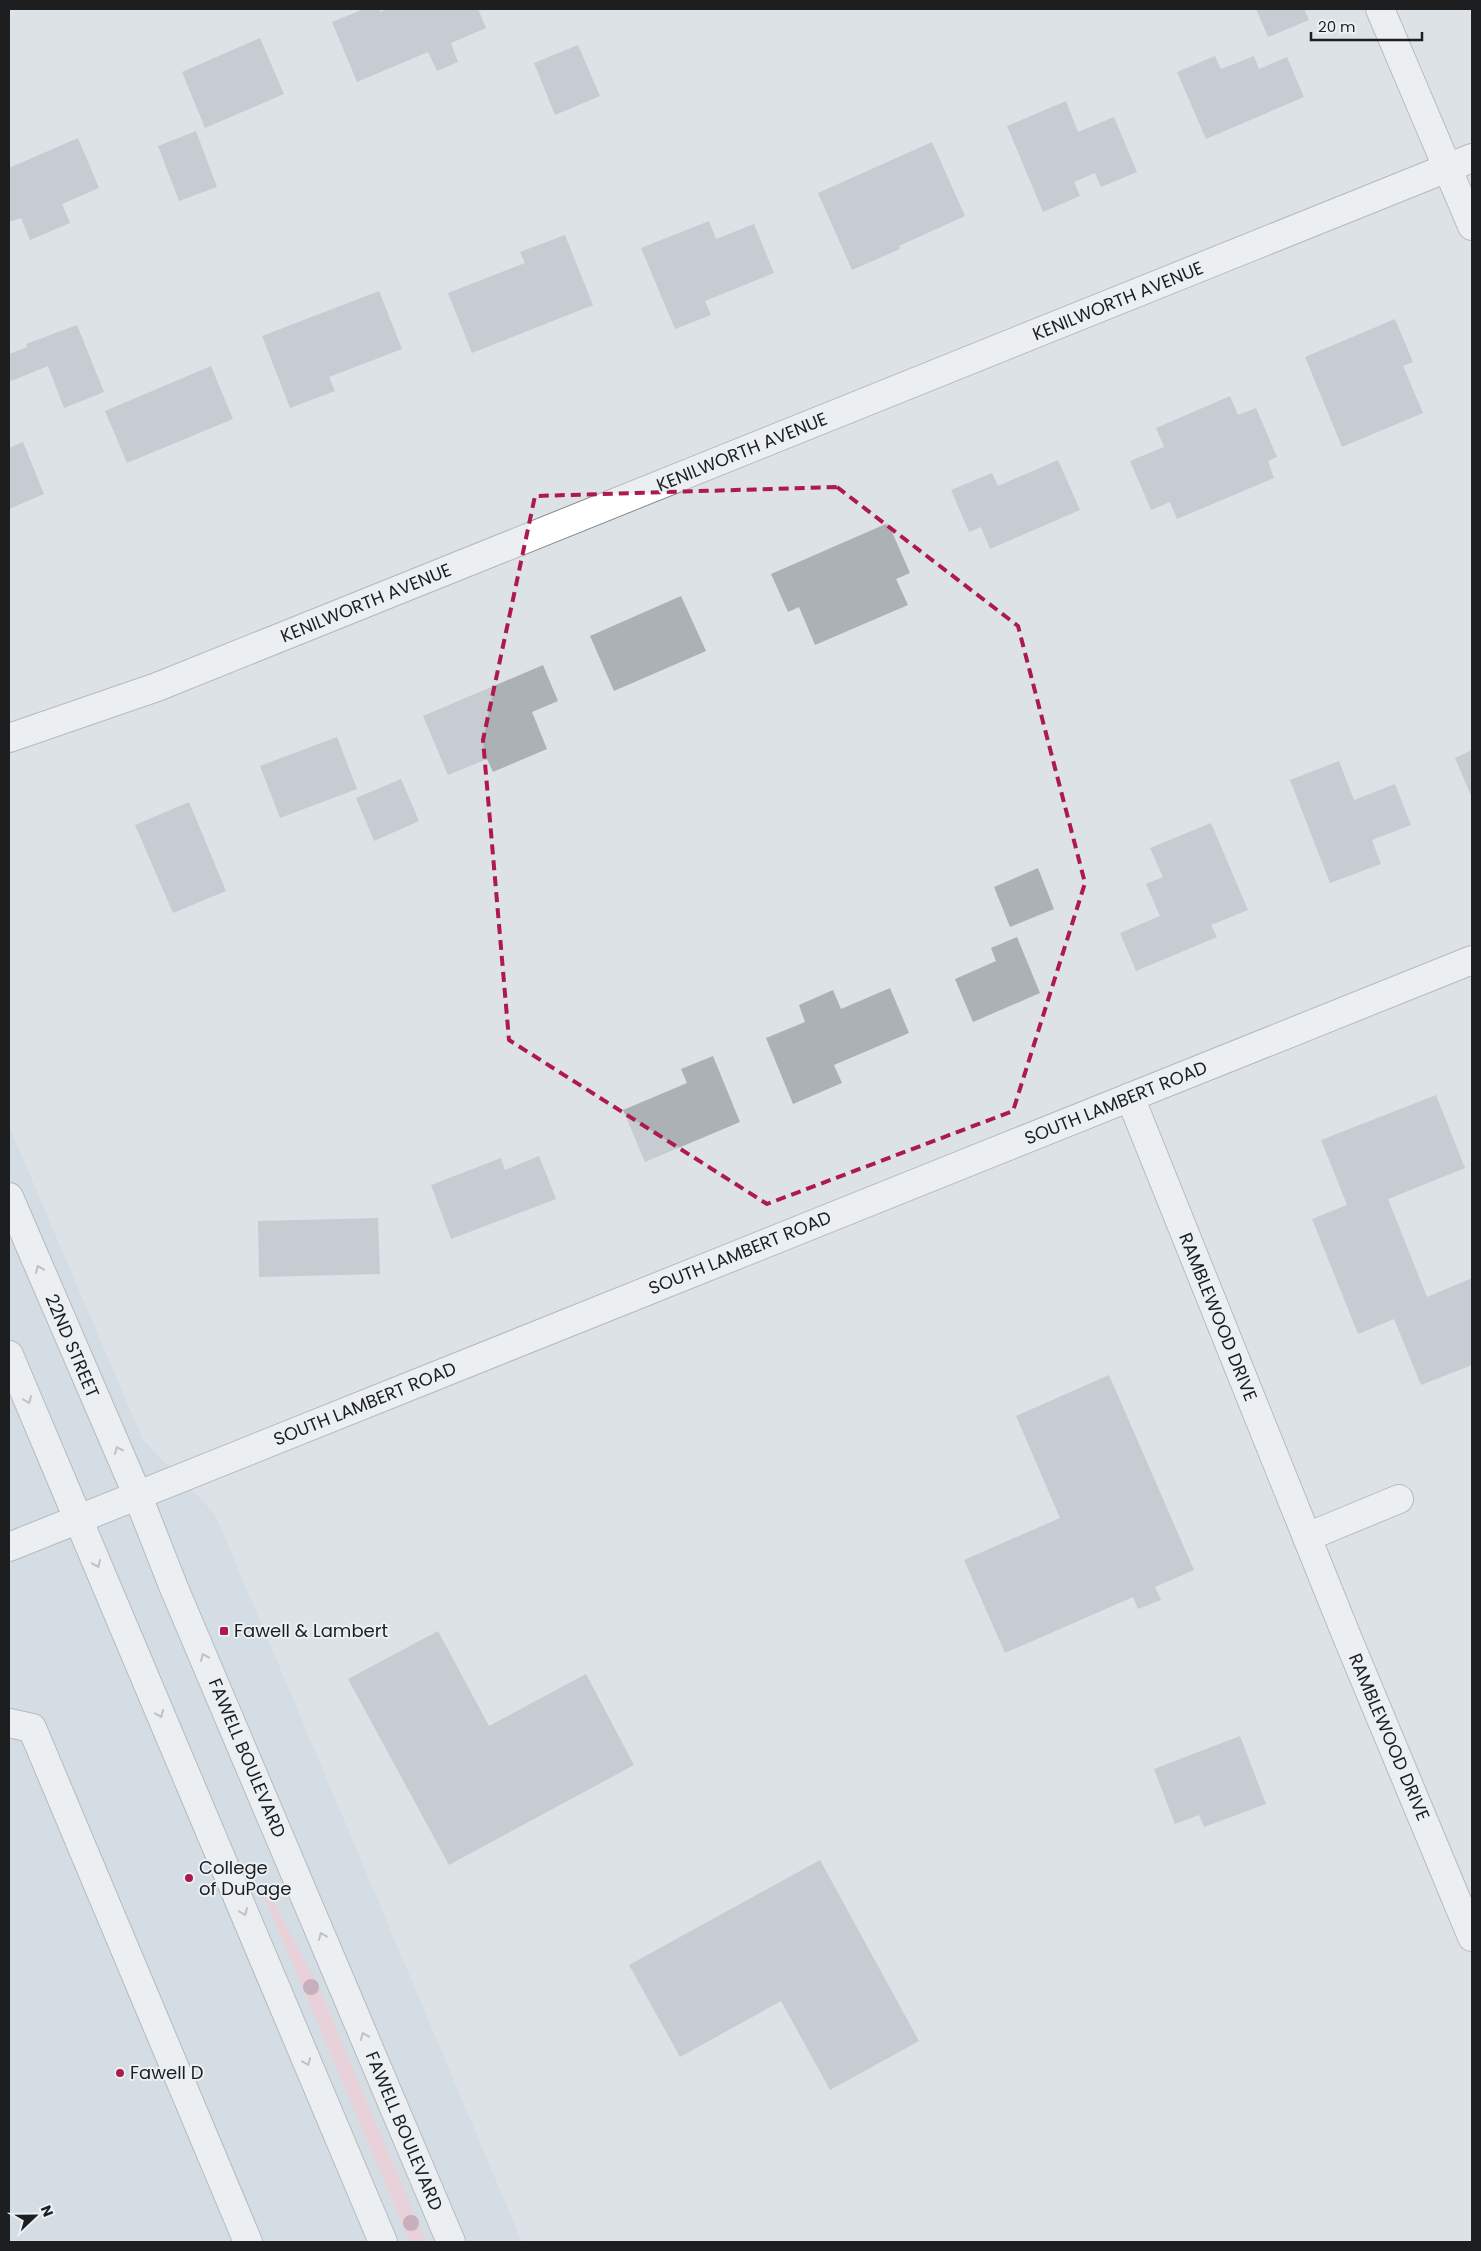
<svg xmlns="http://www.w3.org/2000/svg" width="1481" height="2251" font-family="Poppins,sans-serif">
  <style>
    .built { fill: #cad6e0 }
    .green { fill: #f9bdc7 }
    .building { fill: #acb1b5 }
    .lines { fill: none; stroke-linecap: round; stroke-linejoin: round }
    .minor-casing { stroke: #858a8e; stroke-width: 30 }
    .minor { stroke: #fff; stroke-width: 28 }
    .tree { fill: #af7189 }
    .oneway { stroke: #999a9b }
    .marked { fill: none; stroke: #ad1b4d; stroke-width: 4; stroke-dasharray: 10 6; stroke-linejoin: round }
    .poi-dot { fill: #ad1b4d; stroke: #eaf0f4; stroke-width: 2 }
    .labels { text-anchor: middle; stroke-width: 4; stroke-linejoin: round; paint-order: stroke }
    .street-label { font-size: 18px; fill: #1c1e20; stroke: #eaf0f4 }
    .poi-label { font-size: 18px; fill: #1c1e20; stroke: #eaf0f4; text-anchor: start }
  </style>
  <rect width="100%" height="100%" fill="#dde2e7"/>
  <!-- built -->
  <polygon class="built" points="9,1126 143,1440 215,1514 522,2242 9,2242"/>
  <!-- green -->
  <polygon class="green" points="269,1893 319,1988 426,2242 410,2242 264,1896"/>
  <!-- building -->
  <g class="building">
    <polygon points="364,9 379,9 380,12 388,9 478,9 486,28 451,43 458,62 437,71 428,52 357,82 332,22"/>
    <polygon points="1256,9 1304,9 1309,20 1268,37"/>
    <polygon points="260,38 284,94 205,128 182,72"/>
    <polygon points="578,45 600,96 555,115 534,63"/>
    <polygon points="1215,56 1221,69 1254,56 1259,69 1287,57 1304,97 1206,139 1177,72"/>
    <polygon points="1066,101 1078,132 1114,117 1137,172 1101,187 1095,173 1074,182 1080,196 1043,212 1007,126"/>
    <polygon points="196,131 217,187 179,201 158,146"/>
    <polygon points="78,138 99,188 62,204 70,223 30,240 21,218 9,222 9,168"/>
    <polygon points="932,142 965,216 899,246 900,249 852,270 818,193"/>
    <polygon points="709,221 716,239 754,224 774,273 705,301 711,315 675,329 641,248"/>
    <polygon points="565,235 593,305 472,353 448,293 525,263 520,252"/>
    <polygon points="379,291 402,349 329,377 335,391 290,408 262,336"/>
    <polygon points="1395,319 1413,362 1403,366 1423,413 1342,447 1305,357"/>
    <polygon points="77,325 104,392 64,408 48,366 11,381 9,375 9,354 27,347 26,344"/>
    <polygon points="211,366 233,419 127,463 105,411"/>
    <polygon points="1230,396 1238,415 1256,408 1277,457 1268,461 1274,478 1177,519 1170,502 1151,510 1130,461 1164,447 1156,428"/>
    <polygon points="23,442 44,494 9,509 9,448"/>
    <polygon points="1058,460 1080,510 990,549 981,527 969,532 951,490 992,473 998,486"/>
    <polygon points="888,523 910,573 896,579 908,605 815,645 799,607 788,612 771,574"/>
    <polygon points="681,596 706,651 614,691 590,636"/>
    <polygon points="543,665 558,701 532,712 547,749 493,772 487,759 448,775 423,716"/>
    <polygon points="337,737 357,789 280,818 260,766"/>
    <polygon points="1472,750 1472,798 1455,758"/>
    <polygon points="1339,761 1354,800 1395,784 1411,825 1372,840 1381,864 1330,883 1290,780"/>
    <polygon points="401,779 419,821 374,841 356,798"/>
    <polygon points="189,802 226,891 173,913 135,825"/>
    <polygon points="1211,823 1248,910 1211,925 1217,937 1136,971 1120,933 1160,916 1146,884 1163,877 1150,848"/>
    <polygon points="1038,868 1054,909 1010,927 994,887"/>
    <polygon points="1017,937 1040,993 973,1022 955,979 996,961 991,948"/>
    <polygon points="890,988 909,1033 834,1065 842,1083 793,1104 766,1038 805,1022 799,1005 833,990 841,1009"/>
    <polygon points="713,1056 740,1122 645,1162 623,1110 687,1083 681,1069"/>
    <polygon points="1436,1095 1465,1168 1388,1199 1427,1297 1472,1278 1472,1365 1421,1385 1394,1319 1358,1334 1312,1219 1347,1205 1321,1140"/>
    <polygon points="539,1156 556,1199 451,1239 431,1185 501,1158 505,1170"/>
    <polygon points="378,1218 380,1274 259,1277 258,1221"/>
    <polygon points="1109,1375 1194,1570 1155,1587 1161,1600 1138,1609 1133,1597 1005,1653 964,1560 1060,1518 1016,1416"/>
    <polygon points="438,1631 489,1726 586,1674 634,1765 449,1865 348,1679"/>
    <polygon points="1240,1736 1266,1804 1204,1827 1199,1815 1175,1824 1154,1769"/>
    <polygon points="820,1860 919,2041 830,2090 781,2001 680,2057 629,1965"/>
  </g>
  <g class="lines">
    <!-- minor casing -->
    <g class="minor-casing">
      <g id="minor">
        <polyline points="1380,9 1472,226"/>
        <polyline points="9,738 157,687 1472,158"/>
        <polyline points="1130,1097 1345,1632 1472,1937"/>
        <polyline points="9,1197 137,1494 174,1588 451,2242"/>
        <polyline points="9,1355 383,2242"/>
        <polyline points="1307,1537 1399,1499"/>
        <polyline points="9,1547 1472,960"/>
        <polyline points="9,1723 32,1728 248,2242"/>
      </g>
    </g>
    <!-- minor -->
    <use href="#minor" class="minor"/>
  </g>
  <!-- trees -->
  <g class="tree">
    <circle cx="311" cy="1987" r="8"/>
    <circle cx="411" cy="2223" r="8"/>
  </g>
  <!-- one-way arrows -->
  <defs><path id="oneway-chevron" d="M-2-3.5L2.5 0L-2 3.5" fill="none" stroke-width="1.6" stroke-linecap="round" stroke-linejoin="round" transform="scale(1.25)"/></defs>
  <g class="oneway">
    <use href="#oneway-chevron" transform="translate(39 1269) rotate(-113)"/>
    <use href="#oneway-chevron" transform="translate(28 1400) rotate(67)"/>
    <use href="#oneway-chevron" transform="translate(118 1450) rotate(-114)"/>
    <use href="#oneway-chevron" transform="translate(97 1564) rotate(67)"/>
    <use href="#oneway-chevron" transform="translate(204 1657) rotate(-113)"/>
    <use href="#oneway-chevron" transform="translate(160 1714) rotate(67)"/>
    <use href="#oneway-chevron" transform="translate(244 1912) rotate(67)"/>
    <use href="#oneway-chevron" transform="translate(322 1936) rotate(-113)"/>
    <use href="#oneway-chevron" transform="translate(364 2036) rotate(-113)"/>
    <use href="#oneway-chevron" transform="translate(307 2062) rotate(67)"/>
  </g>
  <!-- marked area -->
  <path d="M0 0H1481V2251H0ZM837,487L1018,626L1085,883L1013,1111L767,1204L509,1040L483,740L535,496Z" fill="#dde2e7" fill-opacity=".55" fill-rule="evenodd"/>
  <path class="marked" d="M837,487L1018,626L1085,883L1013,1111L767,1204L509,1040L483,740L535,496Z"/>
  <!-- markers -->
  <g class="poi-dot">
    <rect x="219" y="1626" width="10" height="10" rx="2.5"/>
    <circle cx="189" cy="1878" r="5"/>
    <circle cx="120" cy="2073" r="5"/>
  </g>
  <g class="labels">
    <!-- street labels -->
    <g class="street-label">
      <text transform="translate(1118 301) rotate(-22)" y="6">KENILWORTH AVENUE</text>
      <text transform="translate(742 452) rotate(-22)" y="6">KENILWORTH AVENUE</text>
      <text transform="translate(366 603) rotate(-22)" y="6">KENILWORTH AVENUE</text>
      <text transform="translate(1116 1103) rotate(-22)" y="6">SOUTH LAMBERT ROAD</text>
      <text transform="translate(740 1253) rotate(-22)" y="6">SOUTH LAMBERT ROAD</text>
      <text transform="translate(1218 1317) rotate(68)" y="6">RAMBLEWOOD DRIVE</text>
      <text transform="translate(72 1346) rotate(67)" y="6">22ND STREET</text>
      <text transform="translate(365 1404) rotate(-22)" y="6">SOUTH LAMBERT ROAD</text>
      <text transform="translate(1389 1737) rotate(67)" y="6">RAMBLEWOOD DRIVE</text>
      <text transform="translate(247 1758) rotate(67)" y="6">FAWELL BOULEVARD</text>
      <text transform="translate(404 2131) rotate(67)" y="6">FAWELL BOULEVARD</text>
    </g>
    <!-- poi labels -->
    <g class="poi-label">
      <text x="234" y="1637">Fawell &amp; Lambert</text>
      <text x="199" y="1874">College<tspan x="199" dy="21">of DuPage</tspan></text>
      <text x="130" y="2079">Fawell D</text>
    </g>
  </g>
  <!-- border -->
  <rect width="1481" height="2251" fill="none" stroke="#1c1e20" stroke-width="20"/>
  <!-- north arrow -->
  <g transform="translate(35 2216) rotate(68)" stroke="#eaf0f4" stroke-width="4" paint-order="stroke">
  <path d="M0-4L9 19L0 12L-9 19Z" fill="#1c1e20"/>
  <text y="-8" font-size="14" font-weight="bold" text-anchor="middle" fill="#1c1e20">N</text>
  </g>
  <!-- scale -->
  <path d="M1311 32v8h111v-8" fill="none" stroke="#1c1e20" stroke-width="2.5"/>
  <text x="1318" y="32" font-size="15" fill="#1c1e20" stroke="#eaf0f4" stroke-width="4" paint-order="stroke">20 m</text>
</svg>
